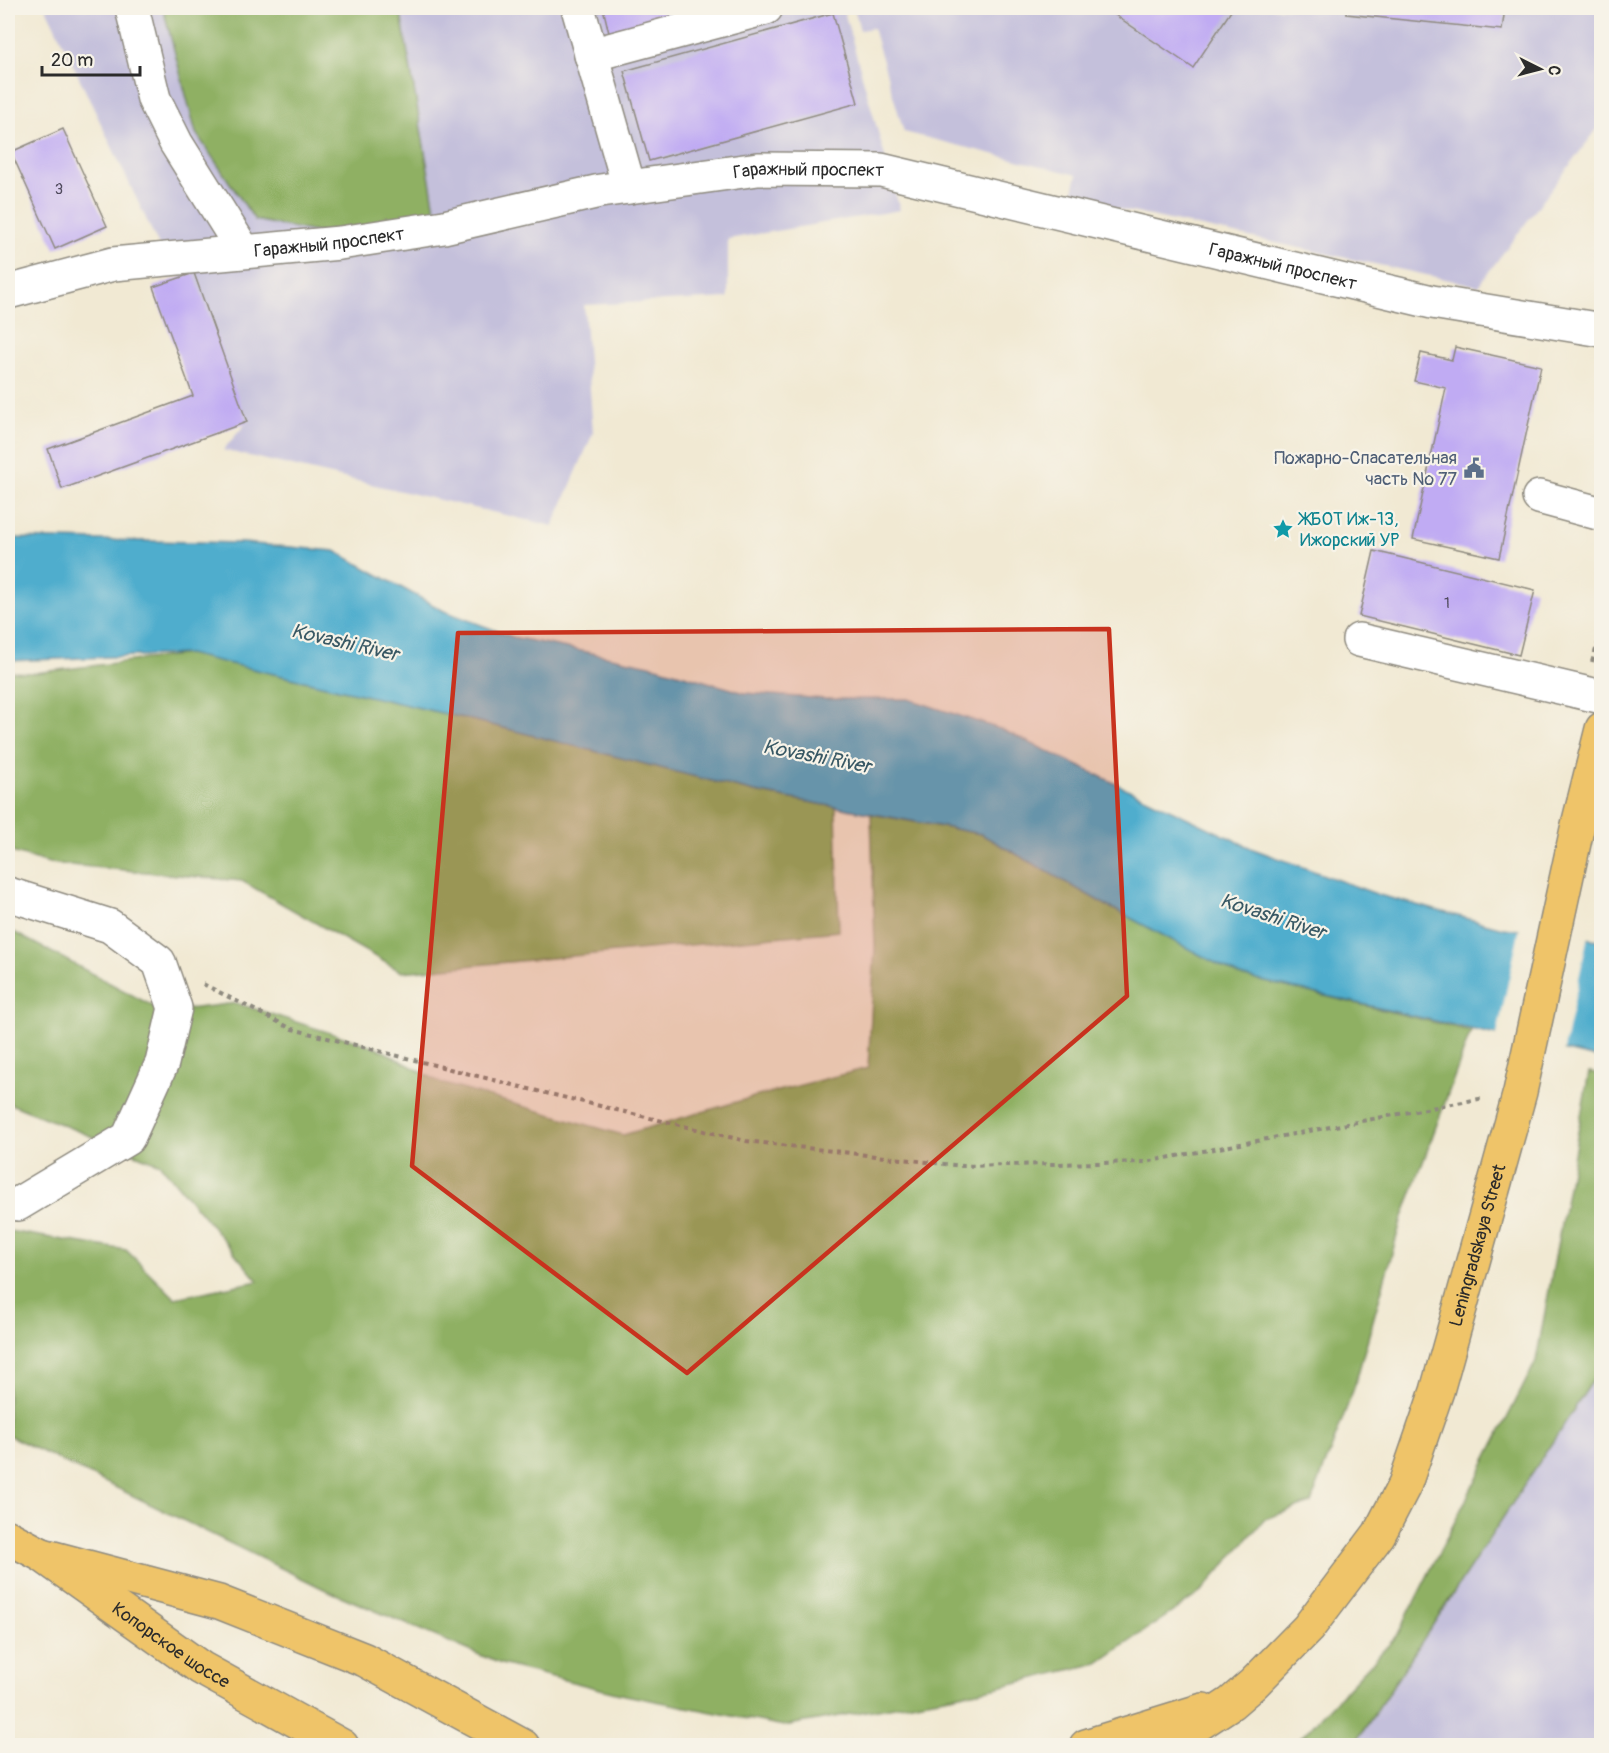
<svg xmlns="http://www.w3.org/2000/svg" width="1609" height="1753" font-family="Pangolin,sans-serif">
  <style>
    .industrial { fill: #c4c0db }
    .forest { fill: #8fb063; stroke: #5d6e47; stroke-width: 1.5 }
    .water { fill: #4fadcd; stroke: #3d6c7c; stroke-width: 1.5 }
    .pier { fill: #f1e9d3 }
    .building { fill: #c0abf3 }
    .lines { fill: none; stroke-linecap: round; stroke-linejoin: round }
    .minor-casing { stroke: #8e8a7f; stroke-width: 36 }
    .major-casing { stroke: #8e8a7f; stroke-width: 36 }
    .path { stroke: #8e8a7f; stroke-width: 4; stroke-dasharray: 4.5 4.5; stroke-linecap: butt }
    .minor { stroke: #fff; stroke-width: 33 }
    .major { stroke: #efc469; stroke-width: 33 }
    .marked { fill: #c8321e; fill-opacity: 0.2; stroke: #c8321e; stroke-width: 4.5; stroke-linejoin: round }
    .labels { text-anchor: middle; stroke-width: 4.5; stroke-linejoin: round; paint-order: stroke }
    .number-label { font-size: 15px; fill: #504b5d }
    .street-label { font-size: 18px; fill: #2b2b2b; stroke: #f7f3e8 }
    .service-label { font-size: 18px; fill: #4e5e75; stroke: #f7f3e8; text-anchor: end }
    .culture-label { font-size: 18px; fill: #0d838f; stroke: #f7f3e8; text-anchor: start }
    .water-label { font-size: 20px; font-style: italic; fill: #385864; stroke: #f7f3e8 }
  </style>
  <rect width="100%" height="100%" fill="#f7f3e8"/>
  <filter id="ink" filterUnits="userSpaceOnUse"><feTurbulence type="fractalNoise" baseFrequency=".0167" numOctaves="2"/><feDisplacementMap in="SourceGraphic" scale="12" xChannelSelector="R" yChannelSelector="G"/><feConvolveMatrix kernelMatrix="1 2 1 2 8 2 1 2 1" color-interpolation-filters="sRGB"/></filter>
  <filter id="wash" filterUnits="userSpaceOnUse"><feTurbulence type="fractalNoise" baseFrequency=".008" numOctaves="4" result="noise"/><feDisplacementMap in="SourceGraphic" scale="24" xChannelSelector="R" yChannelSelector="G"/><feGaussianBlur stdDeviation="1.35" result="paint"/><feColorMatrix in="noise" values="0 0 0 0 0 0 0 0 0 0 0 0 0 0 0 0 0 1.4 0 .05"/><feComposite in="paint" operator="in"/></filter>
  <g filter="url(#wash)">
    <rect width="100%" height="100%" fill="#f1e9d3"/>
    <!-- industrial -->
    <g class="industrial">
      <polygon points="46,8 843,8 900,210 728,239 728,298 584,305 593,433 553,526 223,450 247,422 194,273 159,246"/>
      <polygon points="854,8 1601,8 1601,124 1478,286 1071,199 1077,175 904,132 873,28 860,30"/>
      <polygon points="1601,1302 1601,1745 1334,1745"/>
    </g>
    <!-- forest -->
    <g class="forest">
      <polygon points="163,8 400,8 436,215 320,233 255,220 196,133"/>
      <polygon points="188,654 472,720 755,792 836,807 839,931 402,972 242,881 49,863 8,851 8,672 34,673"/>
      <polygon points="871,814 981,834 1104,904 1240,976 1471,1031 1400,1225 1354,1388 1311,1503 1265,1519 1200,1593 1098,1663 994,1688 784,1726 620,1694 501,1664 324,1589 8,1435 8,1231 126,1250 175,1298 258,1281 160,1164 8,1103 8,929 164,1012 236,1003 378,1048 441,1083 623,1135 750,1098 868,1068 875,947"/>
      <polygon points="1589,1072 1602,1074 1601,1368 1354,1745 1294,1745 1397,1636 1536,1361"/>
    </g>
    <!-- water -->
    <polygon class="water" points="8,538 243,543 335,551 444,611 513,637 650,665 745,693 826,699 909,699 1003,730 1253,849 1379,895 1503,928 1599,940 1602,948 1601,1059 1240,976 1104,904 981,834 755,792 472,720 188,654 8,661"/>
    <!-- pier -->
    <polygon class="pier" points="1520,927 1588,936 1563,1054 1496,1039"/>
    <g id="blocks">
      <!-- building -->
      <g class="building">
        <polygon points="603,8 702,8 609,33"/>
        <polygon points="1105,8 1233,8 1193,68"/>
        <polygon points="1346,8 1505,8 1502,30 1346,14"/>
        <polygon points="833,13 858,103 649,161 624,71"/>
        <polygon points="63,129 107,226 55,249 11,152"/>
        <polygon points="194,273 247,422 62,489 48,449 193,396 153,287"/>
        <polygon points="1455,347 1541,366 1499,558 1413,539 1446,388 1414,381 1421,353 1452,360"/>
        <polygon points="1374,551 1535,590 1519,655 1359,616"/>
      </g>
    </g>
  </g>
  <g filter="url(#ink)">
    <use href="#blocks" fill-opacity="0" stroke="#8e8a7f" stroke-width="1.5"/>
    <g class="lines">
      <!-- minor casing -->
      <g class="minor-casing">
        <g id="minor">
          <polyline points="132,8 154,99 176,143 243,250"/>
          <polyline points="578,8 629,187"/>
          <polyline points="591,55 766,8"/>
          <path id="s1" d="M8,292L113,264L340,243L444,227L600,191L758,169L881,170L1432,302L1602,330"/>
          <polyline points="1539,497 1602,514"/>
          <polyline points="1359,640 1602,697"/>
          <polyline points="8,894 110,926 159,962 175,1008 162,1063 128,1138 18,1204"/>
        </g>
      </g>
      <!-- major casing -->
      <g class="major-casing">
        <g id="major">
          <path id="s2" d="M8,1537L42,1555L201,1668L342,1746"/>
          <polyline points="42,1555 219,1602 365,1660 523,1746"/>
          <polyline points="1086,1746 1203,1710"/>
          <path id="s3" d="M1165,1746L1231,1703L1253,1684L1308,1628L1379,1534L1405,1484L1437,1391L1520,1092L1577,829L1602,729"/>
        </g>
      </g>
      <!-- path -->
      <g class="path">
        <polyline points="1592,662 1602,630"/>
        <polyline points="203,984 292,1029 525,1088 746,1141 962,1166 1145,1162 1484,1098"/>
      </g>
      <!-- minor -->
      <use href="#minor" class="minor"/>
      <!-- major -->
      <use href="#major" class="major"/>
    </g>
  </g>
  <!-- marked area -->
  <path class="marked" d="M1109,629L1127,996L687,1373L412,1166L458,633Z"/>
  <!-- icons -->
  <defs>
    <g id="civic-bare" transform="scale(1.62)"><path d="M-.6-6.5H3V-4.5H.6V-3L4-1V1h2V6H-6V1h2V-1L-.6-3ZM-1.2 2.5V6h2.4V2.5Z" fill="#5c6f8a" stroke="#f7f3e8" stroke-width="2.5" paint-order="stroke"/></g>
    <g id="sight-bare" transform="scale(1.62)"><path d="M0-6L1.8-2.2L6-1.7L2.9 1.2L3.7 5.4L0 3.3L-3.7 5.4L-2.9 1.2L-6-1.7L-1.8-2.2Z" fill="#0f9aa8" stroke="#f7f3e8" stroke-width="2.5" paint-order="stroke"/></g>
  </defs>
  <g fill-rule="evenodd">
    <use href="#civic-bare" x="1474" y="468"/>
    <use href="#sight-bare" x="1283" y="529"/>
  </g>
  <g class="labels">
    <!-- number labels -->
    <g class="number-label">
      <text x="59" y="194">3</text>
      <text x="1447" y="608">1</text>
    </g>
    <!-- street labels -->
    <g class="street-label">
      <text dy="6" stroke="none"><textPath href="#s1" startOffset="812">Гаражный проспект</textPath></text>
      <text dy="6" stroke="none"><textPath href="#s1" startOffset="326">Гаражный проспект</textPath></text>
      <text dy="6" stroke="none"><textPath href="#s1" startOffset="1298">Гаражный проспект</textPath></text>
      <text dy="6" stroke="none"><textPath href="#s3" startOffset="610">Leningradskaya Street</textPath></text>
      <text dy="6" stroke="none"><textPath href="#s2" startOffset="196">Копорское шоссе</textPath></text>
    </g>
    <!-- service labels -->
    <g class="service-label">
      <text x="1457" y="464">Пожарно-Спасательная<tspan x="1457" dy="21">часть № 77</tspan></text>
    </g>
    <!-- culture labels -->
    <g class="culture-label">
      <text x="1300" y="525">ЖБОТ Иж-13,<tspan x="1300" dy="21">Ижорский УР</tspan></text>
    </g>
    <!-- water labels -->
    <g class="water-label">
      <text transform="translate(345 642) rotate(13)" y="7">Kovashi River</text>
      <text transform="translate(817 756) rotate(11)" y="7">Kovashi River</text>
      <text transform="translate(1273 916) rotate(18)" y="7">Kovashi River</text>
    </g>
  </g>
  <!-- margin -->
  <rect width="1609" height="1753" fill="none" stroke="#f7f3e8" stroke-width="30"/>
  <!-- north arrow -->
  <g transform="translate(1540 69) rotate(96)" stroke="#f7f3e8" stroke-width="4.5" paint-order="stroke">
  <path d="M0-4.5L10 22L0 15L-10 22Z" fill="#2b2b2b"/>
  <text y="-9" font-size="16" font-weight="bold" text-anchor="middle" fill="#2b2b2b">С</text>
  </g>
  <!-- scale -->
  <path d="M42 66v9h98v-9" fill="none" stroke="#2b2b2b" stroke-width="3"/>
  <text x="51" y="66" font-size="18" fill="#2b2b2b" stroke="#f7f3e8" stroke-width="4.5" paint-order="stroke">20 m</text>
</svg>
